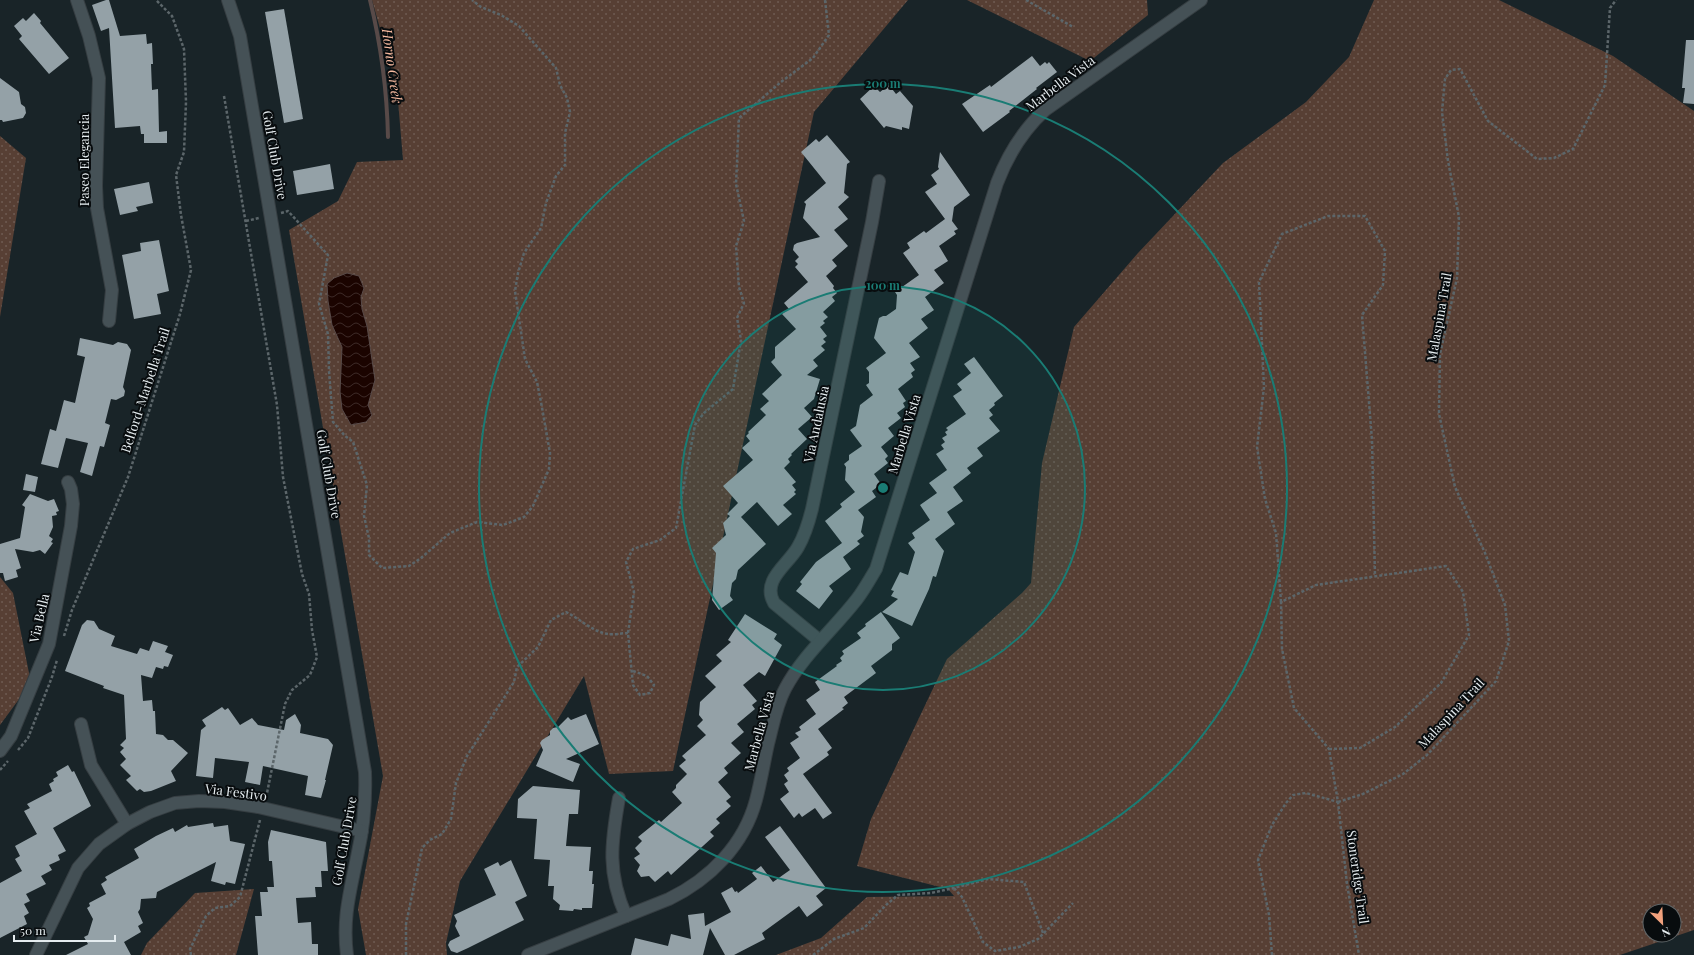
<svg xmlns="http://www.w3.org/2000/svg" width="1694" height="955" font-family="'Playfair Display',serif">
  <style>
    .grass { fill: url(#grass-dots); fill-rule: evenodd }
    .water { fill: url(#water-waves); stroke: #584a48 }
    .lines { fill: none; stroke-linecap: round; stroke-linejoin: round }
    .stream { stroke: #584a48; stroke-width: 4 }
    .building { fill: #94a1a7 }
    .minor-casing { stroke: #363e42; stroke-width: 14 }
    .path { stroke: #5c666a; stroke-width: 2.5; stroke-dasharray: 3 2; stroke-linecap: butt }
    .minor { stroke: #455156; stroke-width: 12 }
    .ring { fill: none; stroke: #1a7c74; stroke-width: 2 }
    .labels { text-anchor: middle; stroke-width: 4; stroke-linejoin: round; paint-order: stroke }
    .street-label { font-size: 13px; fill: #e5ecef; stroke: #080c0e }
    .water-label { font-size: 14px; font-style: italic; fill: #f5b99f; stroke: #080c0e }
    .centre { fill: #1a7c74; stroke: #080c0e; stroke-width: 2 }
    .ring-label { font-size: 12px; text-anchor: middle; font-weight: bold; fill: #1a7c74; stroke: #080c0e; stroke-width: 4; stroke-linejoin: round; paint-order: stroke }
  </style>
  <defs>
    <pattern id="grass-dots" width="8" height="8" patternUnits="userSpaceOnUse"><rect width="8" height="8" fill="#573f34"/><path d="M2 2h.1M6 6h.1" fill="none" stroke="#6f5b52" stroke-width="1.8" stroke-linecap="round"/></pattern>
    <pattern id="water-waves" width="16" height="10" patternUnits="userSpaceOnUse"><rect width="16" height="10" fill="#1b0400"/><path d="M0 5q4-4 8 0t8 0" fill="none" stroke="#3c2926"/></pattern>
  </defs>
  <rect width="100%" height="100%" fill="#192428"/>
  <!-- grass -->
  <g class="grass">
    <polygon points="372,0 908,0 814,112 673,771 609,774 584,676 460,881 446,943 447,955 366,955 358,909 383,776 289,230 338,201 357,162 403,160 397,89"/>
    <polygon points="967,0 1147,0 1148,15 1090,61"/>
    <path d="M1374,0H1499L1613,56L1694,111V930L1620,955H776L821,938L867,897L954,896L948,889L857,866L871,819L947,659L1022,593L1031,583L1042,463L1074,327L1138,253L1223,163L1306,102L1349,57ZM1650,911H1674V935H1650Z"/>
    <polygon points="0,136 26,158 0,317"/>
    <polygon points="0,577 13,593 31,683 0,725"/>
    <polygon points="254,889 236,955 141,955 147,943 195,893"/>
  </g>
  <!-- water -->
  <polygon class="water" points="347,273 359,276 364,288 361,297 362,309 367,326 375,380 368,405 372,415 366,422 351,425 342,409 340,392 342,347 332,325 328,301 327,284 334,278"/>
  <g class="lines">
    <!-- stream -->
    <path class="stream" d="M370,0C381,45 387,90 388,137"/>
  </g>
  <!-- building -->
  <g class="building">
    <polygon points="106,0 109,0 120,36 146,34 147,44 152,43 153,64 151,64 152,90 158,89 159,132 167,131 167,143 144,143 144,134 141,134 140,126 115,128 109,28 101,31 92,5"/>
    <polygon points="284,9 303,119 284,123 265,12"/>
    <polygon points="34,13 41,21 40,23 69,58 49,74 19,39 22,36 14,26 23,18 26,21"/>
    <polygon points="1686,40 1694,40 1694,104 1683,103 1685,88 1682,88"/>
    <polygon points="1032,56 1040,66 1045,62 1047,64 1049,62 1057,72 1036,88 1037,89 1009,111 1010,112 983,132 962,104 990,85 991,87"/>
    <polygon points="0,78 19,92 21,104 25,107 26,113 23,118 3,122 2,120 0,120"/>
    <polygon points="889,85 896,94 900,91 913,106 909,129 902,127 902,130 886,126 884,128 860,99 874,86 880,92"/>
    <polygon points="827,135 850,162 847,164 844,193 849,197 838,207 848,219 834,230 848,246 832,260 837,266 826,276 834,286 833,288 837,293 832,297 835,301 823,312 828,317 823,321 825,323 820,327 827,336 823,339 826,342 821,346 825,350 813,360 818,366 807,375 820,379 814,399 804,408 812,417 798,429 807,439 791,454 792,455 788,459 790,462 784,468 796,482 792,485 796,490 794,492 796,494 783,505 792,514 778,526 757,502 741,517 766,544 738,570 736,579 732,583 730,596 733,600 719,610 712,600 716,553 712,548 726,535 723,523 730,516 727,514 738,503 723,486 753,460 742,448 750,441 746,436 749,433 748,432 766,415 760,409 769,401 762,394 782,375 771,362 775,358 775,347 796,329 782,314 789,309 784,303 808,282 795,267 798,264 795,261 799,257 793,250 794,245 797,243 820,237 803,218 806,204 804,202 826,183 801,152 816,139 819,142"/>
    <polygon points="940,152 970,195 954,207 952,221 958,229 954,231 956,234 939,246 948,261 934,270 944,283 925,297 934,310 921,319 928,328 909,343 920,357 910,363 915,370 911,373 913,377 898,389 906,401 903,403 905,407 897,413 901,418 888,428 894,436 881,447 888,456 885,459 888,463 874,474 881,484 872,491 876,497 858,510 864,517 861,532 864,536 857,541 860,544 843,557 851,569 829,586 833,591 819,609 796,591 802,584 800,582 816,562 842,543 825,521 842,507 840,504 855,492 845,480 846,467 844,464 849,460 849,455 862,446 850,430 856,426 860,405 873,395 866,385 869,383 869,372 866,368 886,353 874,338 879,318 883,316 886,316 896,309 897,295 895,292 919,275 903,253 910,248 907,243 924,231 926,233 945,219 925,192 937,184 931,175 939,169 938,167"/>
    <polygon points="330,164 334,189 297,195 293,171"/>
    <polygon points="149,182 153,203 136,207 138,211 120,215 114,189"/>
    <polygon points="159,240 169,291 157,294 161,314 134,319 122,255 141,251 140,243"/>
    <polygon points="80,338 113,345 118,342 127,344 131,350 123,387 125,391 124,396 116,400 111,399 105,423 110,425 104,447 100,446 92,476 80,472 88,443 66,438 58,468 41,464 50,429 56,431 64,400 75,403 85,357 77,355"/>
    <polygon points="974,357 1003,396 994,403 995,405 989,410 993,415 989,418 1000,431 977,448 983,456 967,468 971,473 953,487 963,501 947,512 955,524 935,539 944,551 936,577 933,576 929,589 912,626 882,612 898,599 891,596 894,591 891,590 900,572 908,575 915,552 908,543 915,538 912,533 930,520 920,505 937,493 929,483 947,470 936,454 944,449 941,445 945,442 942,438 947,435 945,432 948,430 946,428 966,414 953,396 962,390 957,384 971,373 964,364"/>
    <polygon points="26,474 38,477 35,492 23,490"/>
    <polygon points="30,494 48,501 54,499 59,511 56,512 57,515 52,516 53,527 49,536 53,539 51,542 53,543 45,554 40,550 33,552 15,549 21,568 16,570 18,577 5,581 3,573 0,573 0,544 20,538 25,507 22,505"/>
    <polygon points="881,612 900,638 892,644 892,650 871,666 876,673 844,697 848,703 842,708 844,709 818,729 832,748 827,752 829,755 803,774 832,813 823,819 815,808 802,817 799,813 794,818 780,799 789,792 784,784 788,781 784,775 789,771 787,768 800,758 790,743 799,737 795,733 801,730 799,727 816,714 806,700 820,690 815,682 837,666 836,665 842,661 840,658 844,654 842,651 861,638 857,633 866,626 865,624"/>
    <polygon points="745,614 777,634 774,639 782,645 765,676 759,672 743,685 757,701 752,705 755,709 737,724 744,732 731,743 741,753 724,768 728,773 718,782 731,797 726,801 731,806 716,819 720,823 710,832 714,836 671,875 668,871 655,882 649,876 641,877 637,871 640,865 634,858 640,854 635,848 642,841 638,837 659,820 661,822 682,803 672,792 676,788 676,785 687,774 679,766 686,760 682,756 706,735 697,726 703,720 699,715 700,702 716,687 705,676 722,661 716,655 731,642 728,640"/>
    <polygon points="87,620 94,621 99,629 115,636 111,646 137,654 140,648 149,651 153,641 168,646 165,652 173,655 168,667 164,666 163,669 156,667 152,678 141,675 143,701 152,700 153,711 155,711 156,734 163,735 168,740 173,740 188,753 171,771 176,781 151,791 144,792 140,789 137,791 126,780 131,776 120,765 126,759 120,752 124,748 120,745 126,739 124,695 103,688 104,686 65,671 82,625"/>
    <polygon points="222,707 225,710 228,708 240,725 252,718 258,725 284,730 286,720 295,714 301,725 300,733 328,739 333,745 325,780 326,780 321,798 305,795 308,776 263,766 260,785 245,782 249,762 215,758 213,778 196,776 201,730 206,726 202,720"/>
    <polygon points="586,714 599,744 566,759 580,764 573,782 536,766 543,750 540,743 542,740 550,735 550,731 553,728 558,727 568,717 571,720"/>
    <polygon points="68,765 72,772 74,771 91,806 53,828 66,851 58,855 60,860 49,865 52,870 41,876 46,884 26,894 30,901 24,904 29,913 24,916 27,924 0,938 0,883 22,871 15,859 20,856 15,846 37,834 24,811 30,808 27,804 52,791 49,784 54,781 53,779 58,776 56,772"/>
    <polygon points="533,786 580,790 578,814 569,814 566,846 591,847 589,871 593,871 592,884 594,884 592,908 582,908 582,910 574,909 573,911 559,910 560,905 553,899 554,886 548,886 550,860 534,859 537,819 517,818 518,799"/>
    <polygon points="213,823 214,827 228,825 230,841 245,844 235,884 226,882 225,885 211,881 216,862 157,892 156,898 141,899 140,909 138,912 143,923 138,926 141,932 124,942 131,955 66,955 88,944 84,937 88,935 93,919 87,908 90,906 89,903 106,894 101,884 107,880 105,877 139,858 134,849 156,836 173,828 175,832 187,825 188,827"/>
    <polygon points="780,826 826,888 816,896 823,905 807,917 799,906 762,933 765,939 734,955 725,955 710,928 703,955 631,955 635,938 668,946 671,934 691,939 688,915 704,913 705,926 731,912 721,893 732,887 735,892 737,891 738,893 757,879 752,873 761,866 773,882 790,870 765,837"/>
    <polygon points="271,830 326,842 328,871 321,871 322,887 315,887 316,897 296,898 298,923 311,922 312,944 318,944 318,955 258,955 255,916 262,916 260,892 268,892 267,887 274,887 272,861 269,861 268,842"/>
    <polygon points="511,860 527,896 515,902 524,920 468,948 457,953 451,951 448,945 450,941 460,936 455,926 457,921 454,915 496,895 484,869 498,862 500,866"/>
  </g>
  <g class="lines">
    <!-- minor casing -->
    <g class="minor-casing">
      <g id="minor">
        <polyline points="77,0 89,36 99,78 96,186 97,208 112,290 109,321"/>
        <path d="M228,0L240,36L365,772C366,799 364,825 358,852C351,889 342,916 347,955"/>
        <path d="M820,641L774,603C761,580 788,565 798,547C805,535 809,521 812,509L872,222L879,181"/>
        <polyline points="81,724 91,765 127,824"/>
        <polyline points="0,751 11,736 49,644 71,526 73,504 71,489 68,482"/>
        <path d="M619,798C611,843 607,873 626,916"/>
        <polyline points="36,955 78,868 99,844 127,824 150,812 175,803 199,801 225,802 258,807 362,831"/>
        <path d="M528,955L669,899C710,879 744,845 756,800C761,781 764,762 768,744C773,725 776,706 785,689C803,655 833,630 857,599C864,590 870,579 876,569L997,183C1008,154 1022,131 1045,110L1201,0"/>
      </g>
    </g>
    <!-- path -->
    <g class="path">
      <polyline points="1026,0 1073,27"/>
      <polyline points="224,96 277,405 283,477 302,574 309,594 312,630 317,657 310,675 292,690 285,704 266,798"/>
      <polyline points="281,213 288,211 328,255 319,304 328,334 329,371 333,422 345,436 353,442 367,485 364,516 369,538 369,555 382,568 409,566 421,558 450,533 477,522 503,525 524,517 533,506 549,469 550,453 541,402 537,382 525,359 515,291 518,273 524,253 541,228 546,203 556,176 565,165 565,133 570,112 567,98 560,85 556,68 519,26 501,15 481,7 472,0"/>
      <polyline points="246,221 259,218"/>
      <polyline points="1281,602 1276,533 1265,499 1257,447 1264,387 1259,282 1282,234 1328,216 1365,216 1385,251 1383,285 1362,315 1372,440 1375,576"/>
      <polyline points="64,636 72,610 128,477 180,314 191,270 181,215 176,175 184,152 186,102 184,49 172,16 156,0"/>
      <polyline points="633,671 647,676 654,685 650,693 640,695 633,685 628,633 634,592 626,562 633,549 660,540 676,528 695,425 704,413 733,389 741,340 737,318 744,303 739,287 736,246 744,221 736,184 739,118 781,82 813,58 829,35 825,0"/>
      <polyline points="1329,749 1360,748 1395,727 1441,683 1469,635 1463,592 1446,566 1316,585 1281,602 1282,649 1294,708 1329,749 1338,802 1347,884 1359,955"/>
      <polyline points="18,750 28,738 52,677 57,660"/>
      <polyline points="0,770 8,761"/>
      <polyline points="1338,802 1363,794 1403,774 1427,755 1496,681 1509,641 1505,605 1485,553 1455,487 1439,414 1440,354 1457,278 1459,217 1448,161 1442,112 1445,79 1451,70 1460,69 1488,121 1537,159 1554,158 1573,149 1605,85 1610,8 1616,0"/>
      <polyline points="954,888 962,897 983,942 995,951 1019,947 1038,939 1073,903"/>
      <polyline points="191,955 190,949 206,916 215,908 230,906 240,897 260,820"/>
      <path d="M406,955V924L422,848L430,840L442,834L451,819L456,783L467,756L514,682L517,667L538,647L551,620L566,612C580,619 593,632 608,634C614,635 622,633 628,633"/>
      <polyline points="813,955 834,939 864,928 886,905 898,895 931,893 954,888 988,879 1024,882 1043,933"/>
      <polyline points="1272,955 1269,915 1258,860 1272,825 1286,803 1293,795 1306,793 1338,802"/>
    </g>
    <!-- minor -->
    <use href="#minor" class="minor"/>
  </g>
  <!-- distance rings -->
  <circle cx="883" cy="488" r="202" fill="#1a7c74" fill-opacity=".12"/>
  <g class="ring">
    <circle cx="883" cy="488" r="202"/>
    <circle cx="883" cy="488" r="404"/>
  </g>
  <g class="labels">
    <!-- street labels -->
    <g class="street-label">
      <text transform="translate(1060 83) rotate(-37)" y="5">Marbella Vista</text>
      <text transform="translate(275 155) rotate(80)" y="5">Golf Club Drive</text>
      <text transform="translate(84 160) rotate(-90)" y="5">Paseo Elegancia</text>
      <text transform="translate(1439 317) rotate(-80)" y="5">Malaspina Trail</text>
      <text transform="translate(145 390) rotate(-72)" y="5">Belford-Marbella Trail</text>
      <text transform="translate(816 424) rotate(-78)" y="5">Via Andalusia</text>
      <text transform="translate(904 434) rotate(-73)" y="5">Marbella Vista</text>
      <text transform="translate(329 474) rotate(80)" y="5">Golf Club Drive</text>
      <text transform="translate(39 618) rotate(-77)" y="5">Via Bella</text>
      <text transform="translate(1451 713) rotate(-47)" y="5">Malaspina Trail</text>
      <text transform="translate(759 731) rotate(-75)" y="5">Marbella Vista</text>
      <text transform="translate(236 792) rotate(7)" y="5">Via Festivo</text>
      <text transform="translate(344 841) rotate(-80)" y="5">Golf Club Drive</text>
      <text transform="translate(1358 877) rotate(82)" y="5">Stoneridge Trail</text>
    </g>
    <!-- water labels -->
    <g class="water-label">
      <text transform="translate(392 66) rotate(82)" y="5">Horno Creek</text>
    </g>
  </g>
  <circle cx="883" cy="488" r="6" class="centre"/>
  <g class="ring-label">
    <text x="883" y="88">200 m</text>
    <text x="883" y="290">100 m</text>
  </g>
  <!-- north arrow -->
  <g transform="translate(1662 923) rotate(156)"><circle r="19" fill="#080c0e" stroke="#606668"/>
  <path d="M0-3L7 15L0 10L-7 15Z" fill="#f1a17d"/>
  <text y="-6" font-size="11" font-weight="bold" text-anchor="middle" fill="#e5ecef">N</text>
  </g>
  <!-- scale -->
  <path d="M14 935v6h101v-6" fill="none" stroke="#e5ecef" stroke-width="2"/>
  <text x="20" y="935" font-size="12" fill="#e5ecef" stroke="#080c0e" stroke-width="3" paint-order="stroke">50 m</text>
</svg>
